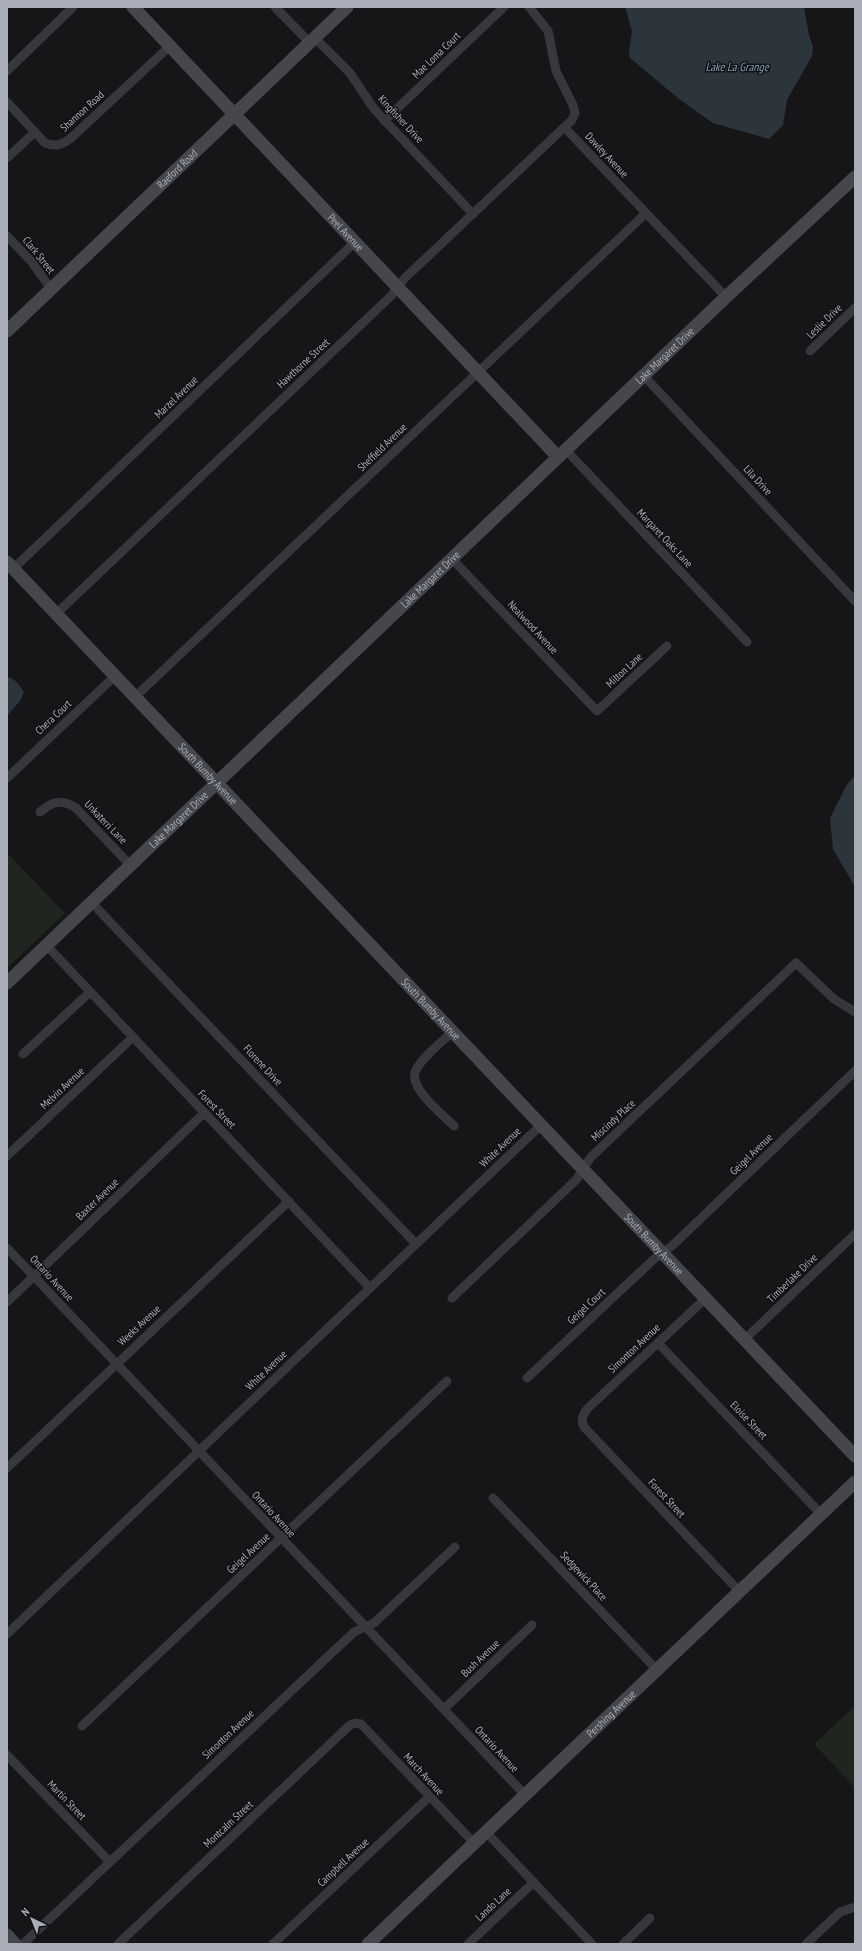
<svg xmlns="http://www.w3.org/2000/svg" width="862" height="1951" font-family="'PT Sans Narrow',sans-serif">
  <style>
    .green { fill: #1e261f }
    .water { fill: #2c353c }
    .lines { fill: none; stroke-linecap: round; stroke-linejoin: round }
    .street { stroke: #37383d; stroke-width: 9 }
    .secondary { stroke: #45474d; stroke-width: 13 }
    .labels { text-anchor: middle; stroke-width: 3; stroke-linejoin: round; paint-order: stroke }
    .street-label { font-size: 11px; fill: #a8adb8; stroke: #111113 }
    .water-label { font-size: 12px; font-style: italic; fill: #7f9bb3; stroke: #111113 }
  </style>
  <rect width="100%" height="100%" fill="#161618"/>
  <!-- green -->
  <g class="green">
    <polygon points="7,853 65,913 7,968"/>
    <polygon points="855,1706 855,1788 814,1744"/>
  </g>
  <!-- water -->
  <g class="water">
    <polygon points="625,7 804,7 809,35 813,47 812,56 787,100 783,125 769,139 713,123 679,99 630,58 629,52 632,31"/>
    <path d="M7,677C15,678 20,686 24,692L20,701L7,716Z"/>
    <polygon points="855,775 855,887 833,849 830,818 846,786"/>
  </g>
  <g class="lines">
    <!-- street -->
    <g class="street">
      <polyline points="275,7 310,43"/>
      <polyline points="315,38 350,73 374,109 473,214"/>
      <polyline points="7,71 73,7"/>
      <path d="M7,102L45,143C56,147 61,145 70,139L170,46"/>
      <polyline points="384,121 504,7"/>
      <polyline points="565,128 726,297"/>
      <polyline points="7,158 35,132"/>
      <polyline points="7,236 31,261 51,289"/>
      <polyline points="810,351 855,308"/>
      <polyline points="644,376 855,601"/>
      <polyline points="566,450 747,642"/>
      <polyline points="452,559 597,711 667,646"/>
      <polyline points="13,569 355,242"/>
      <polyline points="56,614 391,296 405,278 572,120 575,113 573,105 556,71 548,31 529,7"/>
      <polyline points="135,697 645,214"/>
      <polyline points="7,778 115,676"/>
      <path d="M40,812C53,801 61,799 76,808L130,865"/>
      <polyline points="92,903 416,1244"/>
      <polyline points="47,946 370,1288"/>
      <path d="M452,1032C441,1043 423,1056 416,1070C407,1087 443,1115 454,1126"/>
      <polyline points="23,1054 90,992"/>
      <polyline points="7,1156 133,1037"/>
      <polyline points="7,1248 525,1795"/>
      <polyline points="452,1298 576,1180 590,1158 796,963 834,999 855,1012"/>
      <path d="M706,1298L588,1408C583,1414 580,1420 584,1427L740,1592"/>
      <polyline points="7,1302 204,1113"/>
      <polyline points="745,1339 855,1234"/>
      <polyline points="658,1343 821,1514"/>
      <polyline points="527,1378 653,1260 673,1245 855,1071"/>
      <polyline points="7,1468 289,1201"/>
      <polyline points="493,1498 657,1670"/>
      <polyline points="7,1634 541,1125"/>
      <polyline points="444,1709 532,1625"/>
      <polyline points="82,1726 447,1381"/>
      <polyline points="7,1755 110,1862"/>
      <polyline points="486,1832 592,1944"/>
      <polyline points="23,1944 354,1632 374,1623 455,1547"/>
      <polyline points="118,1944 350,1725 356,1723 361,1724 474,1843"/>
      <polyline points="273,1944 429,1797"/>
      <polyline points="468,1944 534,1882"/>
      <polyline points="623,1944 650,1918"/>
      <polyline points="806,1944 840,1912 855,1907"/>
    </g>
    <!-- secondary -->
    <g class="secondary">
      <path id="s1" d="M133,7L558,457"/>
      <path id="s2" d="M7,331L347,7"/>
      <path id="s3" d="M7,562L855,1456"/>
      <path id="s4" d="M7,983L726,297L855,177"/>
      <polyline points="7,1935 15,1944"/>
      <path id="s5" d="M368,1944L855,1482"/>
    </g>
  </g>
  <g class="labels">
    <!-- street labels -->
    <g class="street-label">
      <text transform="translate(436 55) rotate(-44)" y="4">Mae Loma Court</text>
      <text transform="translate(82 111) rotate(-42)" y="4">Shannon Road</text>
      <text transform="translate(401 119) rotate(47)" y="4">Kingfisher Drive</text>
      <text transform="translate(607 155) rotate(47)" y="4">Dawley Avenue</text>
      <text dy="4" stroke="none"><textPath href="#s2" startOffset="235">Raeford Road</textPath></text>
      <text dy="4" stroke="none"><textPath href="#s1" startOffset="310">Peel Avenue</textPath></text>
      <text transform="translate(39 255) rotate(51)" y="4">Clark Street</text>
      <text transform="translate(824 321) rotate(-44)" y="4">Leslie Drive</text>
      <text dy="4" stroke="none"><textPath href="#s4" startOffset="909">Lake Margaret Drive</textPath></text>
      <text transform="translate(303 363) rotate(-43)" y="4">Hawthorne Street</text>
      <text transform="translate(176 397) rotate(-44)" y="4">Marzel Avenue</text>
      <text transform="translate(382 447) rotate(-44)" y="4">Sheffield Avenue</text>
      <text transform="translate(758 480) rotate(47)" y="4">Lila Drive</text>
      <text transform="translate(665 538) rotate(47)" y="4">Margaret Oaks Lane</text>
      <text dy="4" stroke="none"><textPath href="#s4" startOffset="585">Lake Margaret Drive</textPath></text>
      <text transform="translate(533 627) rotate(47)" y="4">Nealwood Avenue</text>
      <text transform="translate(624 670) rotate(-43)" y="4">Milton Lane</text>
      <text transform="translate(53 717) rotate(-43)" y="4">Chera Court</text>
      <text dy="4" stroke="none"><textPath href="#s3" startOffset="292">South Bumby Avenue</textPath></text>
      <text dy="4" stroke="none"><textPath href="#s4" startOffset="237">Lake Margaret Drive</textPath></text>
      <text transform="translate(106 822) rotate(46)" y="4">Unkaterri Lane</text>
      <text dy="4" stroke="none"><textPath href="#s3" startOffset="616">South Bumby Avenue</textPath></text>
      <text transform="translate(263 1065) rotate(47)" y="4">Florene Drive</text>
      <text transform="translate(62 1088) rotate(-43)" y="4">Melvin Avenue</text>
      <text transform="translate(217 1109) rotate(46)" y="4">Forest Street</text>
      <text transform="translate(613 1120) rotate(-43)" y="4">Miscindy Place</text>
      <text transform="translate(500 1147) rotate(-44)" y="4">White Avenue</text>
      <text transform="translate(751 1154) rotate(-44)" y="4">Geigel Avenue</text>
      <text transform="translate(97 1199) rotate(-44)" y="4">Baxter Avenue</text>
      <text dy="4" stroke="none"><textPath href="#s3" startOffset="940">South Bumby Avenue</textPath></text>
      <text transform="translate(52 1278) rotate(47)" y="4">Ontario Avenue</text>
      <text transform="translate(792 1278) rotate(-44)" y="4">Timberlake Drive</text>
      <text transform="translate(586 1306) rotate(-43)" y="4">Geigel Court</text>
      <text transform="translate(139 1325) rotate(-43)" y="4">Weeks Avenue</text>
      <text transform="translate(634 1348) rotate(-43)" y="4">Simonton Avenue</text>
      <text transform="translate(266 1370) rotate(-44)" y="4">White Avenue</text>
      <text transform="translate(749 1420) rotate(46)" y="4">Eloise Street</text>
      <text transform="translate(667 1498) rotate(47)" y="4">Forest Street</text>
      <text transform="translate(274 1514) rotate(47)" y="4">Ontario Avenue</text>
      <text transform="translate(248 1553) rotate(-43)" y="4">Geigel Avenue</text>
      <text transform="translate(584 1576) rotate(47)" y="4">Sedgewick Place</text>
      <text transform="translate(480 1658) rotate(-44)" y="4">Bush Avenue</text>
      <text dy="4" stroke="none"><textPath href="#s5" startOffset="335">Pershing Avenue</textPath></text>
      <text transform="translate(228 1734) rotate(-43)" y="4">Simonton Avenue</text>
      <text transform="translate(497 1749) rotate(47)" y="4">Ontario Avenue</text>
      <text transform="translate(424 1774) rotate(47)" y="4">March Avenue</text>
      <text transform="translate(67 1800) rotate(46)" y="4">Martin Street</text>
      <text transform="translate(228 1824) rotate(-43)" y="4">Montcalm Street</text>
      <text transform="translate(343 1862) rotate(-43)" y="4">Campbell Avenue</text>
      <text transform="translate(493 1904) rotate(-43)" y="4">Lando Lane</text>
    </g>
    <!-- water labels -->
    <g class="water-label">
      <text x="737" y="71">Lake La Grange</text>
    </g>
  </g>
  <!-- border -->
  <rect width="862" height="1951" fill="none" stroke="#a8adb8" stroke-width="16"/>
  <!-- north arrow -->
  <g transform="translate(32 1919) rotate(317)" stroke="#111113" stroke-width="3" paint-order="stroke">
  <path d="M0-3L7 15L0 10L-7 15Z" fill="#a8adb8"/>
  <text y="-6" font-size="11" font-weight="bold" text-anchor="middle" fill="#a8adb8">N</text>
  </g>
</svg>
